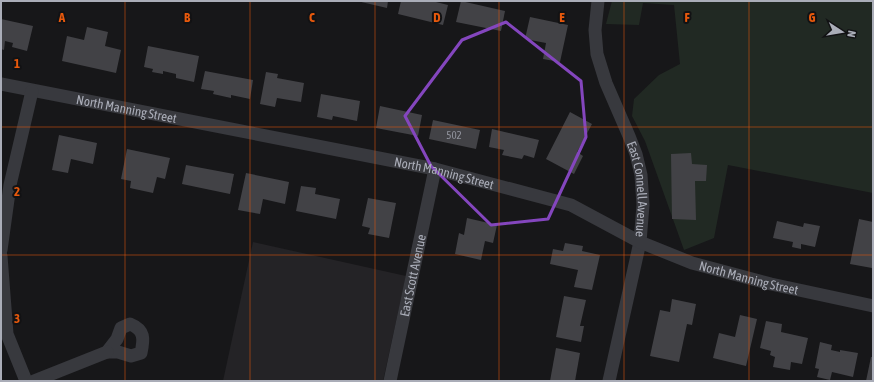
<svg xmlns="http://www.w3.org/2000/svg" width="874" height="382" font-family="'Asap Condensed',sans-serif">
  <style>
    .built { fill: #242326 }
    .green { fill: #212923 }
    .building { fill: #424246 }
    .lines { fill: none; stroke-linecap: round; stroke-linejoin: round }
    .minor { stroke: #38393e; stroke-width: 13 }
    .marked { fill: none; stroke: #8446be; stroke-width: 3; stroke-linejoin: round }
    .grid { fill: none; stroke: #e8590c; stroke-width: 1; stroke-opacity: 0.55 }
    .labels { text-anchor: middle; stroke-width: 4; stroke-linejoin: round; paint-order: stroke }
    .number-label { font-size: 11px; fill: #90929c }
    .street-label { font-size: 13px; fill: #aaadb8; stroke: #121214 }
    .grid-label { font-size: 13px; text-anchor: middle; font-weight: bold; fill: #e8590c; stroke: #121214; stroke-width: 4; stroke-linejoin: round; paint-order: stroke }
  </style>
  <rect width="100%" height="100%" fill="#171719"/>
  <!-- built -->
  <polygon class="built" points="253,242 406,276 383,381 223,381"/>
  <!-- green -->
  <polygon class="green" points="612,1 873,1 873,193 728,165 714,238 684,250 645,141 632,116 634,99 659,75 680,64 674,5 643,3 639,25 606,24"/>
  <!-- building -->
  <g class="building">
    <polygon points="357,1 388,1 387,8"/>
    <polygon points="401,1 432,1 448,5 443,25 398,14"/>
    <polygon points="461,1 505,11 501,31 456,22"/>
    <polygon points="530,17 568,25 560,62 543,59 546,43 525,39"/>
    <polygon points="1,19 33,26 27,51 12,47 13,43 5,41 4,50 1,49"/>
    <polygon points="87,27 108,32 105,46 121,50 116,73 62,61 67,36 84,40"/>
    <polygon points="148,46 199,56 194,82 176,78 176,74 163,71 163,74 152,72 153,69 144,67"/>
    <polygon points="205,71 253,80 250,99 231,95 231,98 213,94 214,91 201,89"/>
    <polygon points="266,72 278,74 277,78 304,83 301,102 277,98 275,107 260,104"/>
    <polygon points="321,94 360,101 357,121 333,116 332,120 317,117"/>
    <polygon points="380,106 422,115 418,136 376,128"/>
    <polygon points="570,112 592,124 577,152 583,156 574,174 546,159"/>
    <polygon points="433,120 480,130 476,149 429,139"/>
    <polygon points="492,129 539,140 534,158 524,155 522,159 502,155 504,150 489,147"/>
    <polygon points="59,135 97,143 93,164 71,159 68,173 52,170"/>
    <polygon points="127,149 170,158 165,179 157,177 153,193 130,188 131,181 121,179"/>
    <polygon points="691,153 692,164 707,165 706,181 695,181 696,220 672,219 671,154"/>
    <polygon points="186,165 234,174 230,194 182,184"/>
    <polygon points="246,173 289,182 285,204 263,199 260,214 238,210"/>
    <polygon points="301,186 316,188 315,194 340,199 336,219 296,211"/>
    <polygon points="368,198 396,203 389,238 368,234 370,228 362,226"/>
    <polygon points="467,218 497,225 493,243 485,241 481,260 455,254 459,233 464,235"/>
    <polygon points="859,219 873,222 873,261 872,268 850,264"/>
    <polygon points="777,221 803,227 804,223 820,226 815,247 801,244 801,249 792,247 793,242 773,238"/>
    <polygon points="565,243 583,246 582,251 600,255 592,290 574,287 578,270 550,264 553,249 563,251"/>
    <polygon points="564,296 586,300 580,326 584,326 581,342 556,337"/>
    <polygon points="672,299 696,304 692,325 687,324 679,362 650,356 660,310 670,312"/>
    <polygon points="740,315 757,319 746,366 713,358 719,333 735,337"/>
    <polygon points="766,321 782,324 781,332 808,338 802,364 791,362 790,370 773,367 775,357 770,355 771,351 760,348"/>
    <polygon points="820,342 832,345 831,350 840,352 840,350 858,353 853,377 832,372 830,380 817,377 819,369 815,368"/>
    <polygon points="556,348 580,353 575,381 550,381"/>
    <polygon points="871,357 873,357 873,381 866,381"/>
  </g>
  <g class="lines">
    <!-- minor -->
    <g class="minor">
      <path id="s1" d="M598,1L595,30L597,54L606,83L629,136L636,154L641,175L643,205L640,242L609,381"/>
      <path id="s2" d="M1,84L435,169L571,205L640,242L692,263L771,284L873,306"/>
      <polyline points="1,250 10,185 32,91"/>
      <polyline points="1,256 7,334 26,381"/>
      <path d="M130,324C145,330 144,339 141,353L131,356L118,352H107L117,339L121,328Z"/>
      <polyline points="34,381 107,352"/>
      <path id="s3" d="M390,381L435,169"/>
    </g>
  </g>
  <!-- marked area -->
  <path class="marked" d="M506,22L581,81L586,137L548,219L491,225L431,166L405,116L462,40Z"/>
  <!-- grid -->
  <path class="grid" d="M125,1V381M250,1V381M375,1V381M499,1V381M624,1V381M749,1V381M1,127H873M1,255H873"/>
  <g class="labels">
    <!-- number labels -->
    <g class="number-label">
      <text x="454" y="139">502</text>
    </g>
    <!-- street labels -->
    <g class="street-label">
      <text dy="5" stroke="none"><textPath href="#s2" startOffset="128">North Manning Street</textPath></text>
      <text dy="5" stroke="none"><textPath href="#s2" startOffset="452">North Manning Street</textPath></text>
      <text dy="5" stroke="none"><textPath href="#s1" startOffset="196">East Connell Avenue</textPath></text>
      <text dy="5" stroke="none"><textPath href="#s3" startOffset="108">East Scott Avenue</textPath></text>
      <text dy="5" stroke="none"><textPath href="#s2" startOffset="776">North Manning Street</textPath></text>
    </g>
  </g>
  <g class="grid-label">
    <text x="62" y="22">A</text>
    <text x="187" y="22">B</text>
    <text x="312" y="22">C</text>
    <text x="437" y="22">D</text>
    <text x="562" y="22">E</text>
    <text x="687" y="22">F</text>
    <text x="812" y="22">G</text>
    <text x="17" y="68">1</text>
    <text x="17" y="196">2</text>
    <text x="17" y="323">3</text>
  </g>
  <!-- border -->
  <rect width="874" height="382" fill="none" stroke="#aaadb8" stroke-width="4"/>
  <!-- north arrow -->
  <g transform="translate(842 32) rotate(102)" stroke="#121214" stroke-width="3" paint-order="stroke">
  <path d="M0-3L7 15L0 10L-7 15Z" fill="#aaadb8"/>
  <text y="-6" font-size="11" font-weight="bold" text-anchor="middle" fill="#aaadb8">N</text>
  </g>
</svg>
